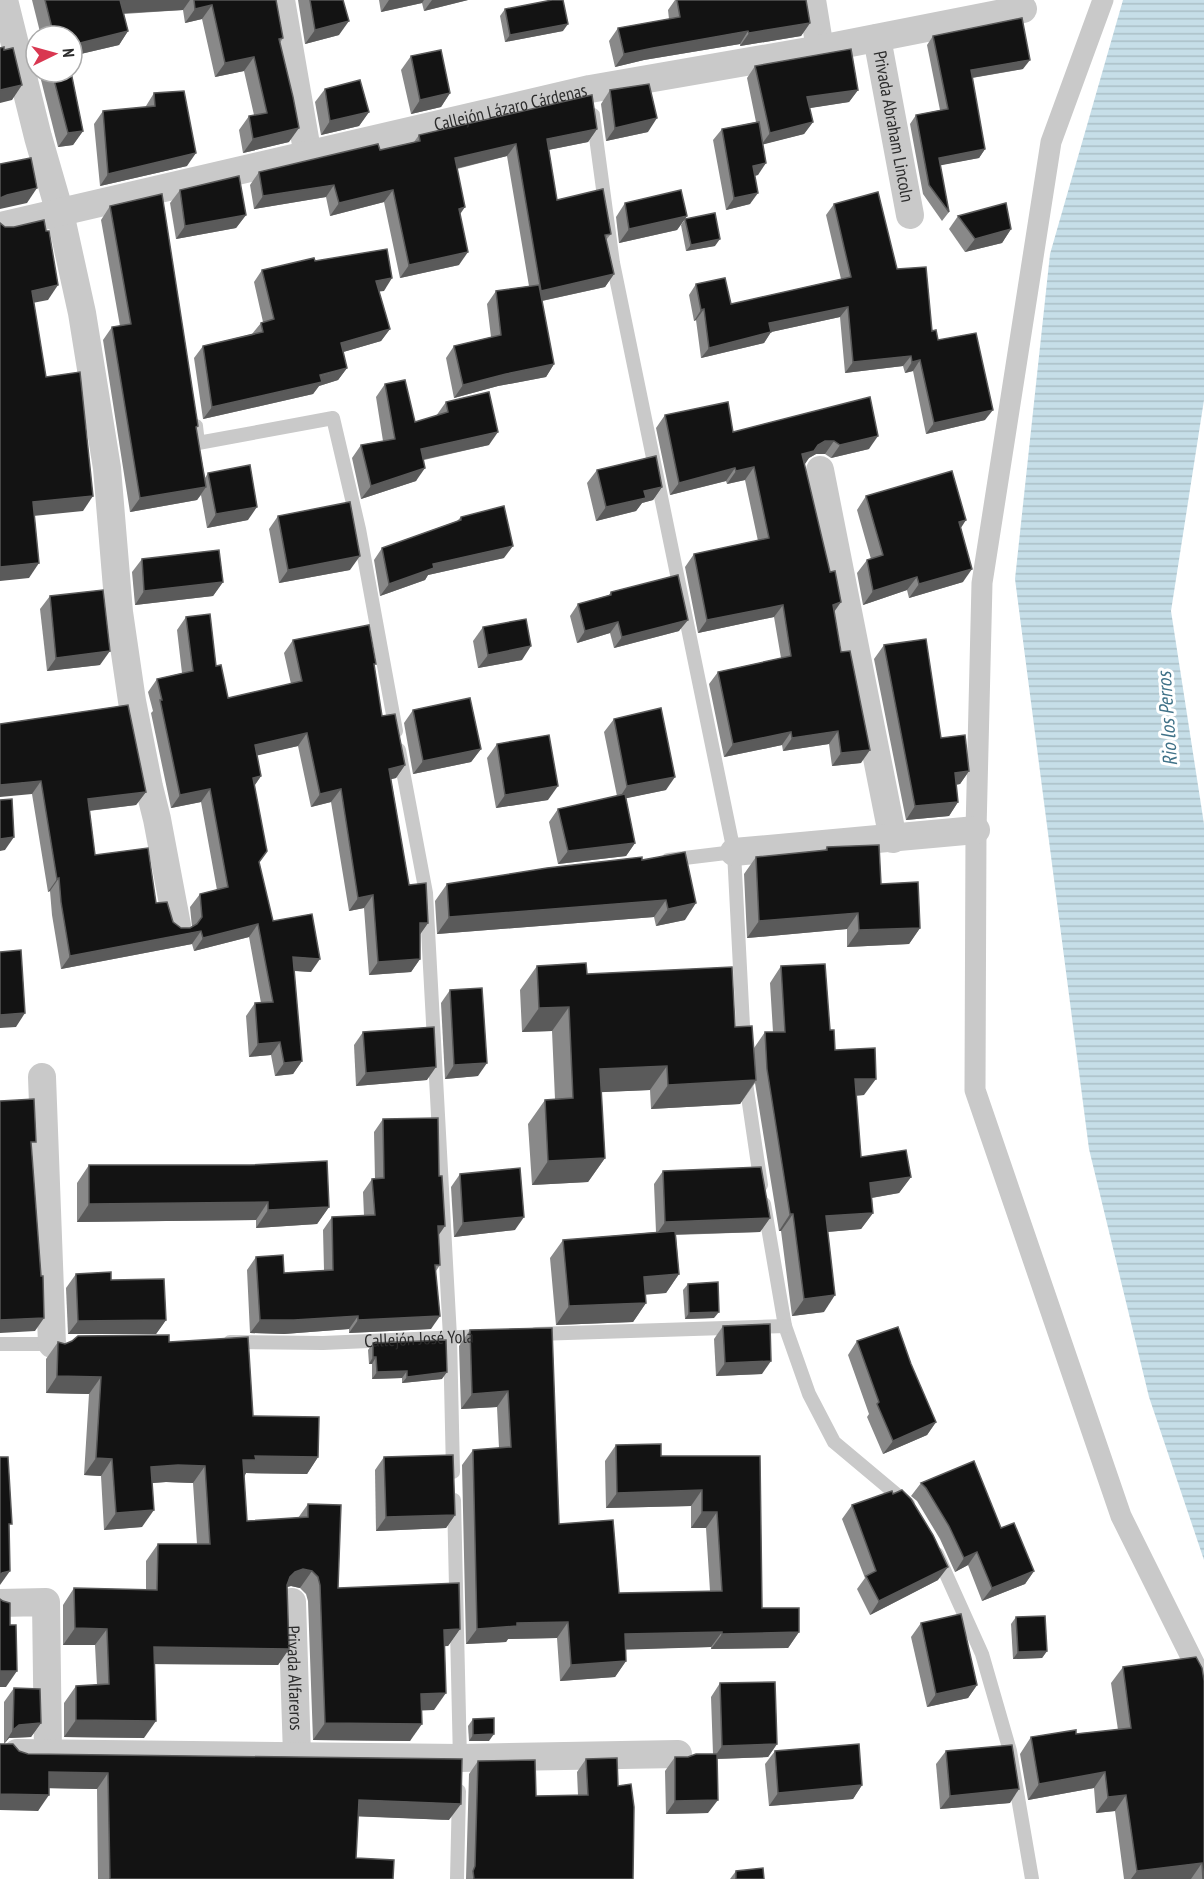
<svg xmlns="http://www.w3.org/2000/svg" width="1204" height="1879" font-family="'PT Sans Narrow',sans-serif">
  <style>
    .water { fill: url(#water-rules) }
    .lines { fill: none; stroke-linecap: round; stroke-linejoin: round }
    .service { stroke: #c9c9c9; stroke-width: 14 }
    .pedestrian { stroke: #c9c9c9; stroke-width: 21 }
    .minor { stroke: #c9c9c9; stroke-width: 28 }
    .wall { fill: #898989 }
    .shaded-wall { fill: #5a5a5a }
    .building { fill: #131313; stroke: #5a5a5a; stroke-width: 1.5 }
    .labels { text-anchor: middle; stroke-width: 6; stroke-linejoin: round; paint-order: stroke }
    .street-label { font-size: 18px; fill: #2c2c2c; stroke: #fff }
    .water-label { font-size: 20px; font-style: italic; fill: #407288; stroke: #fff }
  </style>
  <defs>
    <pattern id="water-rules" width="6" height="5" patternUnits="userSpaceOnUse" patternTransform="scale(1.5)"><rect width="6" height="5" fill="#c6dee8"/><path d="M0 2.5h6" fill="none" stroke="#aabfc7"/></pattern>
  </defs>
  <rect width="100%" height="100%" fill="#fff"/>
  <!-- water -->
  <polygon class="water" points="1123,0 1204,0 1204,400 1171,611 1204,824 1204,1560 1149,1397 1089,1149 1015,579 1050,254"/>
  <g class="lines">
    <!-- service -->
    <g class="service">
      <polyline points="593,115 613,263 734,852 744,1045"/>
      <polyline points="196,426 198,443 333,418 359,529 396,731"/>
      <polyline points="399,750 426,893 450,1337 453,1472"/>
      <polyline points="668,860 734,852"/>
      <polyline points="745,1076 761,1185"/>
      <polyline points="764,1204 785,1326 809,1394 834,1442 908,1504"/>
      <polyline points="536,1334 785,1326"/>
      <path id="s1" d="M230,1342L323,1343L483,1336"/>
      <polyline points="0,1344 55,1344"/>
      <polyline points="454,1500 460,1760"/>
      <polyline points="937,1554 982,1654 1010,1751 1032,1879"/>
      <polyline points="457,1879 459,1791"/>
    </g>
    <!-- pedestrian -->
    <polyline class="pedestrian" points="1103,0 1051,142 982,583 976,830 975,1090 1121,1516 1204,1683"/>
    <!-- minor -->
    <g class="minor">
      <polyline points="4,0 38,137 60,213 82,313 107,468 119,612 132,701 149,787 157,819 177,925"/>
      <polyline points="281,0 308,156"/>
      <polyline points="812,0 820,49"/>
      <path id="s2" d="M877,38L910,215"/>
      <path id="s3" d="M0,226L590,89L820,49L1023,9"/>
      <polyline points="820,470 893,839"/>
      <polyline points="734,852 976,830"/>
      <polyline points="42,1077 52,1344"/>
      <path id="s4" d="M292,1602L297,1755"/>
      <polyline points="0,1603 46,1602 48,1753"/>
      <polyline points="17,1753 460,1758 678,1754"/>
    </g>
  </g>
  <!-- wall -->
  <g class="wall">
    <polygon points="32,0 276,0 283,38 280,43 289,142 243,153 239,130 249,116 254,115 244,71 215,77 202,19 185,23 183,10 124,14 128,31 119,45 72,56 72,36 41,36"/>
    <polygon points="298,0 343,0 339,35 305,44"/>
    <polygon points="379,0 468,0 424,11 422,3 381,12"/>
    <polygon points="675,0 806,0 810,23 801,36 740,46 740,44 644,60 615,67 609,41 618,28 669,19 668,10"/>
    <polygon points="505,9 563,31 505,42 500,16"/>
    <polygon points="933,36 1023,69 972,78 985,149 979,158 940,165 949,212 942,221 923,194 910,124 916,115 940,110 927,45"/>
    <polygon points="411,56 450,93 441,107 411,114 401,70"/>
    <polygon points="755,66 858,90 849,102 809,108 813,122 804,134 763,144 758,175 755,176 750,204 726,210 713,140 722,129 756,122 747,78"/>
    <polygon points="39,72 71,72 83,131 73,145 58,147"/>
    <polygon points="325,89 369,112 359,126 321,135 315,102"/>
    <polygon points="610,90 648,132 606,141 601,104"/>
    <polygon points="154,93 187,166 100,186 94,124 103,111 146,107 146,106"/>
    <polygon points="597,129 588,142 548,150 557,200 611,234 606,240 614,274 605,287 542,301 554,364 546,377 498,386 454,398 446,358 454,346 491,337 487,304 496,291 529,286 507,156 457,169 460,214 459,265 400,278 384,202 330,216 326,197 254,209 250,185 259,172 380,150 414,142 419,135"/>
    <polygon points="180,190 246,215 236,228 176,239 170,203"/>
    <polygon points="625,203 687,216 677,230 619,243 616,217"/>
    <polygon points="834,204 897,269 985,420 926,434 913,371 905,373 903,366 845,373 840,317 771,332 764,343 701,358 696,320 694,321 689,295 696,284 731,304 841,279 826,215"/>
    <polygon points="110,206 198,426 196,428 205,478 208,473 248,520 207,528 201,495 197,500 130,512 103,340 112,327 120,326 101,220"/>
    <polygon points="958,216 1011,229 1002,243 965,252 949,229"/>
    <polygon points="685,219 715,246 686,251 681,225"/>
    <polygon points="315,261 384,291 379,291 390,329 381,341 343,352 347,368 338,380 319,386 313,394 203,419 194,358 203,346 252,334 261,323 263,322 254,282 262,270"/>
    <polygon points="385,384 415,422 436,416 446,402 489,445 424,460 416,481 361,499 352,458 361,445 383,441 376,397"/>
    <polygon points="870,397 869,449 831,458 825,454 816,454 809,458 804,464 834,612 861,763 832,766 829,744 783,751 782,745 724,757 709,684 718,672 781,658 774,617 698,633 685,567 694,554 758,541 745,480 727,484 726,481 670,495 656,428 665,415 733,432"/>
    <polygon points="597,470 662,487 653,500 642,503 636,511 596,521 587,483"/>
    <polygon points="866,496 961,528 963,582 909,598 907,590 863,605 857,573 867,560 871,559 857,510"/>
    <polygon points="278,516 350,570 279,583 269,529"/>
    <polygon points="461,517 504,558 428,575 425,580 380,596 374,560 382,548 457,521"/>
    <polygon points="142,559 223,582 213,596 135,605 132,572"/>
    <polygon points="611,592 679,631 614,648 610,633 577,643 570,616 578,604 609,595"/>
    <polygon points="50,596 100,665 47,671 40,609"/>
    <polygon points="186,617 216,666 228,698 291,684 284,653 293,640 374,667 382,716 405,765 396,778 391,779 409,885 428,923 420,934 420,959 411,972 369,975 364,908 349,911 331,802 311,807 298,746 257,755 261,776 255,785 259,863 273,921 311,972 294,971 302,1061 293,1074 275,1076 271,1055 249,1057 246,1016 255,1003 261,1003 249,937 194,951 192,944 61,969 52,915 50,891 48,892 32,794 0,724 146,792 136,805 89,811 95,855 156,903 173,922 181,928 190,928 192,927 190,907 200,894 217,890 201,802 171,808 151,713 153,711 148,692 157,679 182,673 177,630"/>
    <polygon points="483,627 522,660 478,668 473,641"/>
    <polygon points="884,645 941,738 969,771 960,784 956,785 958,802 949,816 906,820 874,659"/>
    <polygon points="413,710 481,749 471,762 413,774 404,723"/>
    <polygon points="614,719 666,790 626,798 635,843 626,856 558,864 549,822 558,809 617,796 604,732"/>
    <polygon points="497,744 548,800 496,808 487,758"/>
    <polygon points="827,847 881,884 920,928 909,944 847,947 847,929 747,938 744,874 756,857 824,851"/>
    <polygon points="642,860 685,920 656,926 654,917 437,934 435,901 447,884"/>
    <polygon points="537,966 587,974 735,1027 754,1048 765,1032 773,1032 770,983 781,966 830,1030 835,1050 864,1095 856,1096 861,1157 911,1177 899,1193 872,1198 873,1213 861,1229 828,1232 824,1312 792,1316 781,1231 779,1231 755,1083 740,1104 651,1109 650,1090 601,1092 605,1158 588,1182 532,1185 528,1124 545,1100 555,1099 552,1031 522,1032 520,990"/>
    <polygon points="450,990 478,1076 445,1079 441,1003"/>
    <polygon points="363,1032 427,1080 356,1086 354,1045"/>
    <polygon points="383,1119 438,1235 440,1265 436,1271 431,1329 349,1333 349,1329 284,1334 250,1333 247,1270 256,1257 284,1273 324,1270 323,1230 332,1217 364,1216 363,1192 372,1179 375,1179 374,1132"/>
    <polygon points="89,1165 329,1207 317,1224 256,1228 256,1220 77,1222 77,1183"/>
    <polygon points="663,1171 770,1218 760,1232 676,1235 679,1274 666,1293 645,1294 646,1303 633,1322 556,1325 550,1258 563,1240 656,1232 654,1184"/>
    <polygon points="460,1174 515,1230 454,1237 451,1187"/>
    <polygon points="76,1274 111,1280 166,1320 156,1334 68,1334 66,1288"/>
    <polygon points="688,1284 714,1318 685,1319 683,1290"/>
    <polygon points="723,1326 762,1374 716,1376 714,1339"/>
    <polygon points="552,1328 559,1524 619,1593 710,1591 706,1528 691,1528 691,1506 606,1508 605,1461 616,1445 661,1456 760,1456 762,1608 799,1632 788,1648 711,1649 711,1647 626,1649 626,1661 615,1677 560,1681 557,1638 508,1639 506,1642 466,1644 462,1465 473,1450 499,1448 497,1407 461,1409 459,1346 470,1330"/>
    <polygon points="857,1341 911,1364 936,1422 927,1435 883,1454 867,1417 869,1414 848,1355"/>
    <polygon points="58,1342 65,1344 169,1342 253,1416 318,1457 307,1474 246,1473 244,1476 247,1521 298,1518 308,1504 338,1588 460,1629 448,1646 444,1646 434,1710 422,1710 410,1741 313,1740 308,1601 306,1594 300,1588 291,1586 287,1587 289,1649 278,1665 154,1664 144,1738 64,1737 64,1703 76,1686 97,1685 95,1645 63,1645 63,1605 74,1588 146,1590 146,1561 158,1544 197,1544 193,1483 166,1482 152,1483 142,1527 104,1530 101,1476 84,1475 89,1394 46,1393 46,1359"/>
    <polygon points="373,1343 442,1379 402,1383 402,1378 372,1379 372,1364 369,1364 368,1350"/>
    <polygon points="384,1457 455,1515 446,1528 376,1531 375,1470"/>
    <polygon points="921,1483 1001,1528 1034,1571 1025,1584 982,1601 968,1565 955,1572 940,1539 917,1501 911,1496"/>
    <polygon points="852,1505 938,1580 870,1615 857,1589 865,1578 842,1519"/>
    <polygon points="1016,1617 1047,1651 1042,1658 1013,1659 1011,1624"/>
    <polygon points="921,1623 977,1685 968,1698 927,1707 911,1637"/>
    <polygon points="1196,1657 1204,1879 1124,1879 1115,1811 1096,1813 1094,1788 1028,1800 1020,1754 1031,1737 1118,1730 1111,1683 1123,1667"/>
    <polygon points="720,1683 777,1744 768,1757 717,1759 708,1813 666,1814 665,1771 675,1757 688,1757 713,1754 711,1697"/>
    <polygon points="14,1688 41,1723 31,1737 9,1738 4,1744 4,1702"/>
    <polygon points="473,1719 489,1741 469,1741 468,1726"/>
    <polygon points="19,1751 28,1754 449,1820 358,1816 356,1858 393,1879 98,1879 97,1789 49,1788 38,1811"/>
    <polygon points="775,1751 862,1785 853,1799 769,1806 765,1764"/>
    <polygon points="946,1751 1010,1803 940,1809 936,1764"/>
    <polygon points="586,1759 618,1786 633,1879 466,1879 469,1774 478,1761 536,1796 578,1795 577,1772"/>
    <polygon points="736,1871 764,1879 730,1879"/>
  </g>
  <!-- shaded-wall -->
  <g class="shaded-wall">
    <polygon points="120,0 190,0 183,10 110,14"/>
    <polygon points="389,0 424,0 422,3 381,12"/>
    <polygon points="432,0 468,0 424,11"/>
    <polygon points="212,5 202,19 185,23 195,9"/>
    <polygon points="349,21 339,35 305,44 315,30"/>
    <polygon points="810,23 801,36 740,46 749,33"/>
    <polygon points="568,24 563,31 505,42 510,35"/>
    <polygon points="128,31 119,45 72,56 72,45"/>
    <polygon points="748,31 740,44 644,60 615,67 624,54 653,48"/>
    <polygon points="254,57 244,71 215,77 225,63"/>
    <polygon points="1030,60 1023,69 965,79 971,70"/>
    <polygon points="22,85 12,100 0,103 0,90"/>
    <polygon points="858,90 849,102 798,110 807,97"/>
    <polygon points="450,93 441,107 411,114 420,100"/>
    <polygon points="369,112 359,126 321,135 330,121"/>
    <polygon points="657,118 648,132 606,141 615,128"/>
    <polygon points="813,122 804,134 761,145 770,133"/>
    <polygon points="299,128 289,142 243,153 253,139"/>
    <polygon points="597,129 588,142 538,152 547,139"/>
    <polygon points="83,131 73,145 58,147 68,133"/>
    <polygon points="516,144 507,156 446,171 455,158"/>
    <polygon points="985,149 979,158 932,167 939,158"/>
    <polygon points="196,153 187,166 100,186 108,174"/>
    <polygon points="766,163 758,175 745,177 753,166"/>
    <polygon points="334,185 326,197 254,209 263,196"/>
    <polygon points="37,188 27,203 0,209 0,198 7,195"/>
    <polygon points="393,190 384,202 330,216 339,203"/>
    <polygon points="758,193 750,204 726,210 734,198"/>
    <polygon points="465,207 456,220 459,209"/>
    <polygon points="246,215 236,228 176,239 185,226"/>
    <polygon points="687,216 677,230 619,243 629,229"/>
    <polygon points="1011,229 1002,243 965,252 975,239"/>
    <polygon points="720,239 715,246 686,251 691,245"/>
    <polygon points="468,252 459,265 400,278 409,265"/>
    <polygon points="614,274 605,287 532,303 541,291"/>
    <polygon points="392,278 384,291 367,293 376,281"/>
    <polygon points="58,285 48,300 22,305 32,291"/>
    <polygon points="848,307 840,317 762,334 769,323"/>
    <polygon points="704,309 696,320 694,321 701,310"/>
    <polygon points="390,329 381,341 333,355 341,343"/>
    <polygon points="771,332 764,343 701,358 709,348"/>
    <polygon points="911,356 903,366 845,373 853,362"/>
    <polygon points="920,360 913,371 905,373 912,362"/>
    <polygon points="554,364 546,377 498,386 454,398 463,385 506,374"/>
    <polygon points="347,368 338,380 319,386 313,394 203,419 212,407"/>
    <polygon points="993,410 985,420 926,434 934,423"/>
    <polygon points="498,432 489,445 412,462 421,449"/>
    <polygon points="878,436 869,449 831,458 840,445"/>
    <polygon points="825,441 834,441 825,454 816,454 809,458 805,464 802,454"/>
    <polygon points="754,467 745,480 727,484 736,471"/>
    <polygon points="425,468 416,481 361,499 371,486"/>
    <polygon points="735,468 726,481 670,495 679,483"/>
    <polygon points="206,487 197,500 130,512 140,498"/>
    <polygon points="662,487 653,500 642,503 636,511 596,521 606,507 644,491"/>
    <polygon points="93,496 83,511 23,517 33,502"/>
    <polygon points="257,507 248,520 207,528 216,514"/>
    <polygon points="966,520 957,534 959,522"/>
    <polygon points="513,546 504,558 428,575 425,580 380,596 389,584 433,564"/>
    <polygon points="360,556 350,570 279,583 288,570"/>
    <polygon points="39,563 29,578 0,581 0,567"/>
    <polygon points="972,569 963,582 909,598 919,584"/>
    <polygon points="917,577 907,590 863,605 873,591"/>
    <polygon points="223,582 213,596 135,605 144,591"/>
    <polygon points="841,602 832,615 833,605"/>
    <polygon points="783,605 774,617 698,633 707,620"/>
    <polygon points="688,620 679,631 614,648 622,637"/>
    <polygon points="618,622 610,633 577,643 585,631"/>
    <polygon points="531,646 522,660 478,668 488,655"/>
    <polygon points="110,651 100,665 47,671 56,658"/>
    <polygon points="838,731 829,744 783,751 792,738"/>
    <polygon points="791,732 782,745 724,757 733,744"/>
    <polygon points="307,733 298,746 246,758 255,745"/>
    <polygon points="481,749 471,762 413,774 423,761"/>
    <polygon points="870,750 861,763 832,766 841,753"/>
    <polygon points="405,765 396,778 380,782 389,769"/>
    <polygon points="969,771 960,784 945,786 955,773"/>
    <polygon points="261,776 252,789 253,778"/>
    <polygon points="675,777 666,790 618,800 627,786"/>
    <polygon points="41,781 32,794 0,797 0,785"/>
    <polygon points="558,786 548,800 496,808 505,795"/>
    <polygon points="210,789 201,802 171,808 180,795"/>
    <polygon points="341,789 331,802 311,807 320,794"/>
    <polygon points="146,792 136,805 78,812 88,799"/>
    <polygon points="958,802 949,816 906,820 915,806"/>
    <polygon points="14,837 5,850 0,851 0,839"/>
    <polygon points="635,843 626,856 558,864 568,851"/>
    <polygon points="59,878 50,891 48,892 57,879"/>
    <polygon points="373,895 364,908 349,911 358,898"/>
    <polygon points="666,900 654,917 437,934 449,917"/>
    <polygon points="696,903 685,920 656,926 668,909"/>
    <polygon points="858,913 847,929 747,938 759,921"/>
    <polygon points="420,923 428,923 419,936"/>
    <polygon points="258,924 249,937 194,951 203,938"/>
    <polygon points="920,928 909,944 847,947 859,930"/>
    <polygon points="201,931 192,944 61,969 70,956"/>
    <polygon points="293,957 320,959 311,972 284,970"/>
    <polygon points="420,959 411,972 369,975 378,962"/>
    <polygon points="569,1007 552,1031 522,1032 539,1008"/>
    <polygon points="25,1013 16,1027 0,1028 0,1015"/>
    <polygon points="280,1042 271,1055 249,1057 258,1044"/>
    <polygon points="302,1061 293,1074 275,1076 284,1063"/>
    <polygon points="487,1063 478,1076 445,1079 454,1065"/>
    <polygon points="667,1066 650,1090 583,1093 600,1069"/>
    <polygon points="436,1067 427,1080 356,1086 366,1073"/>
    <polygon points="855,1079 876,1079 864,1095 843,1096"/>
    <polygon points="756,1080 740,1104 651,1109 668,1085"/>
    <polygon points="605,1158 588,1182 532,1185 548,1161"/>
    <polygon points="911,1177 899,1193 859,1200 870,1183"/>
    <polygon points="268,1202 256,1220 77,1222 89,1204"/>
    <polygon points="329,1207 317,1224 256,1228 268,1210"/>
    <polygon points="873,1213 861,1229 815,1233 826,1216"/>
    <polygon points="790,1214 793,1214 781,1231 779,1231"/>
    <polygon points="524,1217 515,1230 454,1237 463,1223"/>
    <polygon points="770,1218 760,1232 656,1235 665,1222"/>
    <polygon points="438,1226 445,1226 436,1239"/>
    <polygon points="679,1274 666,1293 631,1296 644,1277"/>
    <polygon points="835,1295 824,1312 792,1316 804,1299"/>
    <polygon points="646,1303 633,1322 556,1325 569,1306"/>
    <polygon points="719,1312 714,1318 685,1319 689,1313"/>
    <polygon points="358,1316 349,1329 284,1334 250,1333 260,1320"/>
    <polygon points="440,1316 431,1329 349,1333 358,1320"/>
    <polygon points="44,1318 35,1331 0,1333 0,1320"/>
    <polygon points="166,1320 156,1334 68,1334 78,1321"/>
    <polygon points="373,1357 376,1357 372,1364 369,1364"/>
    <polygon points="771,1361 762,1374 716,1376 725,1363"/>
    <polygon points="407,1371 402,1378 372,1379 377,1372"/>
    <polygon points="447,1372 442,1379 402,1383 407,1377"/>
    <polygon points="57,1376 101,1377 89,1394 46,1393"/>
    <polygon points="508,1391 497,1407 461,1409 472,1394"/>
    <polygon points="936,1422 927,1435 883,1454 893,1441"/>
    <polygon points="255,1456 318,1457 307,1474 246,1473 244,1477 243,1460"/>
    <polygon points="96,1458 112,1459 101,1476 84,1475"/>
    <polygon points="178,1465 205,1466 193,1483 166,1482 140,1484 151,1467"/>
    <polygon points="702,1490 691,1506 606,1508 617,1493"/>
    <polygon points="154,1510 142,1527 104,1530 116,1513"/>
    <polygon points="702,1512 717,1512 706,1528 691,1528"/>
    <polygon points="455,1515 446,1528 376,1531 386,1517"/>
    <polygon points="977,1552 968,1565 955,1572 964,1558"/>
    <polygon points="948,1567 938,1580 870,1615 879,1601"/>
    <polygon points="303,1569 312,1571 300,1588 291,1586 283,1588 290,1577 295,1572"/>
    <polygon points="10,1571 0,1585 0,1576 2,1573"/>
    <polygon points="1034,1571 1025,1584 982,1601 992,1588"/>
    <polygon points="568,1622 557,1638 508,1639 506,1642 466,1644 477,1629 517,1623"/>
    <polygon points="75,1628 107,1629 95,1645 63,1645"/>
    <polygon points="460,1629 448,1646 432,1647 444,1630"/>
    <polygon points="722,1632 711,1647 614,1650 625,1634"/>
    <polygon points="799,1632 788,1648 711,1649 722,1634"/>
    <polygon points="154,1647 289,1649 278,1665 142,1664"/>
    <polygon points="1047,1651 1042,1658 1013,1659 1018,1652"/>
    <polygon points="626,1661 615,1677 560,1681 571,1665"/>
    <polygon points="0,1671 17,1671 6,1687 0,1687"/>
    <polygon points="977,1685 968,1698 927,1707 936,1694"/>
    <polygon points="446,1693 434,1710 409,1711 421,1694"/>
    <polygon points="76,1720 156,1721 144,1738 64,1737"/>
    <polygon points="41,1723 31,1737 9,1738 4,1744 13,1730 19,1725"/>
    <polygon points="325,1723 422,1724 410,1741 313,1740"/>
    <polygon points="494,1734 489,1741 469,1741 473,1735"/>
    <polygon points="777,1744 768,1757 713,1759 722,1746"/>
    <polygon points="49,1772 108,1773 97,1789 38,1788"/>
    <polygon points="1105,1772 1094,1788 1028,1800 1039,1784"/>
    <polygon points="862,1785 853,1799 769,1806 778,1793"/>
    <polygon points="1019,1789 1010,1803 940,1809 950,1796"/>
    <polygon points="0,1794 49,1795 38,1811 0,1810"/>
    <polygon points="1126,1795 1115,1811 1096,1813 1108,1797"/>
    <polygon points="359,1800 461,1804 449,1820 348,1816"/>
    <polygon points="718,1800 708,1813 666,1814 675,1801"/>
    <polygon points="1202,1863 1191,1879 1131,1879 1137,1871"/>
  </g>
  <!-- building -->
  <g class="building">
    <polygon points="45,0 126,0 120,0 128,31 72,45 72,36 54,36"/>
    <polygon points="194,0 276,0 283,38 279,39 293,97 299,128 253,139 249,116 267,113 254,57 225,63 212,5 195,9"/>
    <polygon points="310,0 343,0 349,21 315,30"/>
    <polygon points="552,0 563,0 568,24 510,35 505,9"/>
    <polygon points="677,0 806,0 810,23 749,33 748,31 653,48 624,54 618,28 680,17"/>
    <polygon points="1022,18 1030,60 971,70 985,149 939,158 949,212 929,185 916,115 948,109 933,36"/>
    <polygon points="4,47 4,50 13,48 22,85 0,90 0,48"/>
    <polygon points="851,49 858,90 807,97 813,122 770,133 755,66"/>
    <polygon points="441,50 450,93 420,100 411,56"/>
    <polygon points="52,72 71,72 83,131 68,133"/>
    <polygon points="360,80 369,112 330,121 325,89"/>
    <polygon points="649,84 657,118 615,128 610,90"/>
    <polygon points="184,91 196,153 108,174 103,111 155,106 154,93"/>
    <polygon points="592,95 597,129 547,139 557,200 603,189 611,234 605,235 614,274 541,291 516,144 455,158 465,207 459,209 468,252 409,265 393,190 339,203 334,185 263,196 259,172 378,144 380,150 420,141 419,135"/>
    <polygon points="759,122 766,163 753,166 758,193 734,198 722,129"/>
    <polygon points="31,158 37,188 7,195 0,198 0,164"/>
    <polygon points="239,176 246,215 185,226 180,190"/>
    <polygon points="681,190 687,216 629,229 625,203"/>
    <polygon points="878,192 897,269 926,267 932,331 936,330 938,340 976,333 993,410 934,423 920,360 912,362 911,356 853,362 848,307 769,323 771,332 709,348 704,309 701,310 696,284 725,278 731,304 851,277 834,204"/>
    <polygon points="162,194 198,426 196,427 206,487 140,498 112,327 131,324 110,206"/>
    <polygon points="1006,203 1011,229 975,239 958,216"/>
    <polygon points="715,213 720,239 691,245 685,219"/>
    <polygon points="44,220 46,231 49,231 58,285 32,291 46,377 80,372 93,496 33,502 39,563 0,567 0,223 5,227 14,227"/>
    <polygon points="387,249 392,278 376,281 390,329 341,343 347,368 320,375 322,382 212,407 203,346 263,332 261,323 274,319 262,270 314,258 315,261"/>
    <polygon points="539,285 554,364 506,374 463,385 454,346 501,335 496,291"/>
    <polygon points="405,380 415,422 448,412 446,402 489,392 498,432 421,449 425,468 371,486 361,445 395,439 385,384"/>
    <polygon points="870,397 878,436 840,445 834,441 825,441 818,445 814,451 802,454 830,572 835,571 841,602 833,605 841,652 850,651 870,750 841,753 838,731 792,738 791,732 733,744 718,672 791,656 783,605 707,620 694,554 769,538 754,467 736,471 735,468 679,483 665,415 728,402 733,432"/>
    <polygon points="656,456 662,487 644,491 646,498 606,507 597,470"/>
    <polygon points="250,465 257,507 216,514 208,473"/>
    <polygon points="952,471 966,520 959,522 972,569 919,584 917,577 873,591 867,560 883,555 866,496"/>
    <polygon points="350,502 360,556 288,570 278,516"/>
    <polygon points="504,506 513,546 433,564 434,568 389,584 382,548 461,520 461,517"/>
    <polygon points="219,550 223,582 144,591 142,559"/>
    <polygon points="678,575 688,620 622,637 618,622 585,631 578,604 611,595 611,592"/>
    <polygon points="103,590 110,651 56,658 50,596"/>
    <polygon points="210,614 216,666 221,665 228,698 302,681 293,640 369,625 376,664 374,664 382,716 395,714 405,765 389,769 409,885 426,883 428,923 420,923 420,959 378,962 373,895 358,898 341,789 320,794 307,733 255,745 261,776 253,778 267,851 259,862 273,921 312,914 320,959 293,957 302,1061 284,1063 280,1042 258,1044 255,1003 273,1002 258,924 203,938 201,931 70,956 61,902 59,878 57,879 41,781 0,785 0,724 128,705 146,792 88,799 95,855 148,848 156,903 167,902 173,922 181,928 190,928 197,924 202,917 200,894 228,887 210,789 180,795 160,700 162,700 157,679 193,671 186,617"/>
    <polygon points="526,619 531,646 488,655 483,627"/>
    <polygon points="926,639 941,738 965,735 969,771 955,773 958,802 915,806 884,645"/>
    <polygon points="470,698 481,749 423,761 413,710"/>
    <polygon points="661,708 675,777 627,786 614,719"/>
    <polygon points="549,735 558,786 505,795 497,744"/>
    <polygon points="625,794 635,843 568,851 558,809"/>
    <polygon points="12,799 14,837 0,839 0,800"/>
    <polygon points="879,845 881,884 918,882 920,928 859,930 858,913 759,921 756,857 827,850 827,847"/>
    <polygon points="685,852 696,903 668,909 666,900 449,917 447,884 547,868 642,857 642,860"/>
    <polygon points="21,950 25,1013 0,1015 0,952"/>
    <polygon points="586,963 587,974 732,967 735,1027 752,1026 756,1080 668,1085 667,1066 600,1069 605,1158 548,1161 545,1100 573,1098 569,1007 539,1008 537,966"/>
    <polygon points="825,964 830,1030 834,1030 835,1050 875,1048 876,1079 855,1079 861,1157 906,1150 911,1177 870,1183 873,1213 826,1216 835,1295 804,1299 793,1214 790,1214 767,1069 765,1032 785,1032 781,966"/>
    <polygon points="482,988 487,1063 454,1065 450,990"/>
    <polygon points="434,1027 436,1067 366,1073 363,1032"/>
    <polygon points="34,1099 36,1142 31,1142 41,1276 43,1276 44,1318 0,1320 0,1101"/>
    <polygon points="438,1118 439,1176 442,1176 445,1226 438,1226 440,1265 435,1265 440,1316 358,1320 358,1316 294,1320 260,1320 256,1257 283,1255 284,1273 333,1270 332,1217 375,1215 372,1179 384,1178 383,1119"/>
    <polygon points="327,1161 329,1207 268,1210 268,1202 89,1204 89,1165 249,1165"/>
    <polygon points="761,1167 770,1218 665,1222 663,1171"/>
    <polygon points="520,1168 524,1217 463,1223 460,1174"/>
    <polygon points="675,1231 679,1274 644,1277 646,1303 569,1306 563,1240"/>
    <polygon points="111,1272 111,1280 164,1279 166,1320 78,1321 76,1274"/>
    <polygon points="718,1282 719,1312 689,1313 688,1284"/>
    <polygon points="770,1324 771,1361 725,1363 723,1326"/>
    <polygon points="898,1327 911,1364 936,1422 893,1441 877,1404 879,1402 857,1341"/>
    <polygon points="552,1328 559,1524 613,1520 619,1593 722,1591 717,1512 702,1512 702,1490 617,1493 616,1445 661,1444 661,1456 760,1456 762,1608 799,1608 799,1632 722,1634 722,1632 625,1634 626,1661 571,1665 568,1622 517,1623 517,1626 477,1629 473,1450 511,1447 508,1391 472,1394 470,1330"/>
    <polygon points="169,1335 169,1342 248,1337 253,1416 319,1417 318,1457 255,1456 256,1460 243,1460 247,1521 308,1517 308,1504 341,1505 338,1588 459,1583 460,1629 444,1630 446,1693 421,1694 422,1724 325,1723 320,1585 318,1577 312,1571 303,1569 295,1572 290,1577 287,1585 289,1649 154,1647 156,1721 76,1720 76,1686 109,1684 107,1629 75,1628 74,1588 157,1590 158,1544 210,1544 205,1466 178,1465 151,1467 154,1510 116,1513 112,1459 96,1458 101,1377 57,1376 58,1342 65,1344 72,1341 78,1336"/>
    <polygon points="446,1340 447,1372 407,1377 407,1371 377,1372 376,1357 373,1357 373,1343"/>
    <polygon points="453,1455 455,1515 386,1517 384,1457"/>
    <polygon points="0,1457 8,1457 12,1524 9,1524 10,1571 2,1573 0,1576"/>
    <polygon points="974,1461 1001,1528 1014,1523 1034,1571 992,1588 977,1552 964,1558 949,1526 926,1488 921,1483"/>
    <polygon points="902,1490 911,1499 933,1535 948,1567 879,1601 866,1576 876,1571 852,1505 892,1491 893,1494"/>
    <polygon points="0,1599 3,1601 10,1603 10,1625 16,1625 17,1671 0,1671"/>
    <polygon points="961,1614 977,1685 936,1694 921,1623"/>
    <polygon points="1045,1616 1047,1651 1018,1652 1016,1617"/>
    <polygon points="1196,1657 1202,1668 1204,1681 1204,1879 1203,1879 1202,1863 1137,1871 1126,1795 1108,1797 1105,1772 1039,1784 1031,1737 1076,1730 1076,1734 1131,1728 1123,1667"/>
    <polygon points="775,1682 777,1744 722,1746 720,1683"/>
    <polygon points="14,1688 40,1689 41,1723 19,1725 13,1730"/>
    <polygon points="494,1718 494,1734 473,1735 473,1719"/>
    <polygon points="0,1744 13,1744 19,1751 28,1754 462,1759 461,1804 359,1800 356,1858 394,1860 393,1879 110,1879 108,1773 49,1772 49,1795 0,1794"/>
    <polygon points="859,1744 862,1785 778,1793 775,1751"/>
    <polygon points="1012,1745 1019,1789 950,1796 946,1751"/>
    <polygon points="696,1754 717,1754 718,1800 675,1801 675,1757 688,1757"/>
    <polygon points="617,1758 618,1786 631,1784 634,1807 633,1879 474,1879 473,1871 475,1866 478,1761 535,1760 536,1796 588,1795 586,1759"/>
    <polygon points="763,1868 764,1879 736,1879 736,1871"/>
  </g>
  <g class="labels">
    <!-- street labels -->
    <g class="street-label">
      <text dy="6" stroke="none"><textPath href="#s3" startOffset="524">Callejón Lázaro Cárdenas</textPath></text>
      <text dy="6" stroke="none"><textPath href="#s2" startOffset="90">Privada Abraham Lincoln</textPath></text>
      <text dy="6" stroke="none"><textPath href="#s1" startOffset="189">Callejón José Yola</textPath></text>
      <text dy="6" stroke="none"><textPath href="#s4" startOffset="76">Privada Alfareros</textPath></text>
    </g>
    <!-- water labels -->
    <g class="water-label">
      <text transform="translate(1167 719) rotate(-94)" y="7">Rio los Perros</text>
    </g>
  </g>
  <!-- north arrow -->
  <g transform="translate(54 54) rotate(85)"><circle r="28" fill="#ffffff" stroke="#ababab" stroke-width="1.5"/>
  <path d="M0-4.5L10 22L0 15L-10 22Z" fill="#d93751"/>
  <text y="-9" font-size="16" font-weight="bold" text-anchor="middle" fill="#2c2c2c">N</text>
  </g>
</svg>
